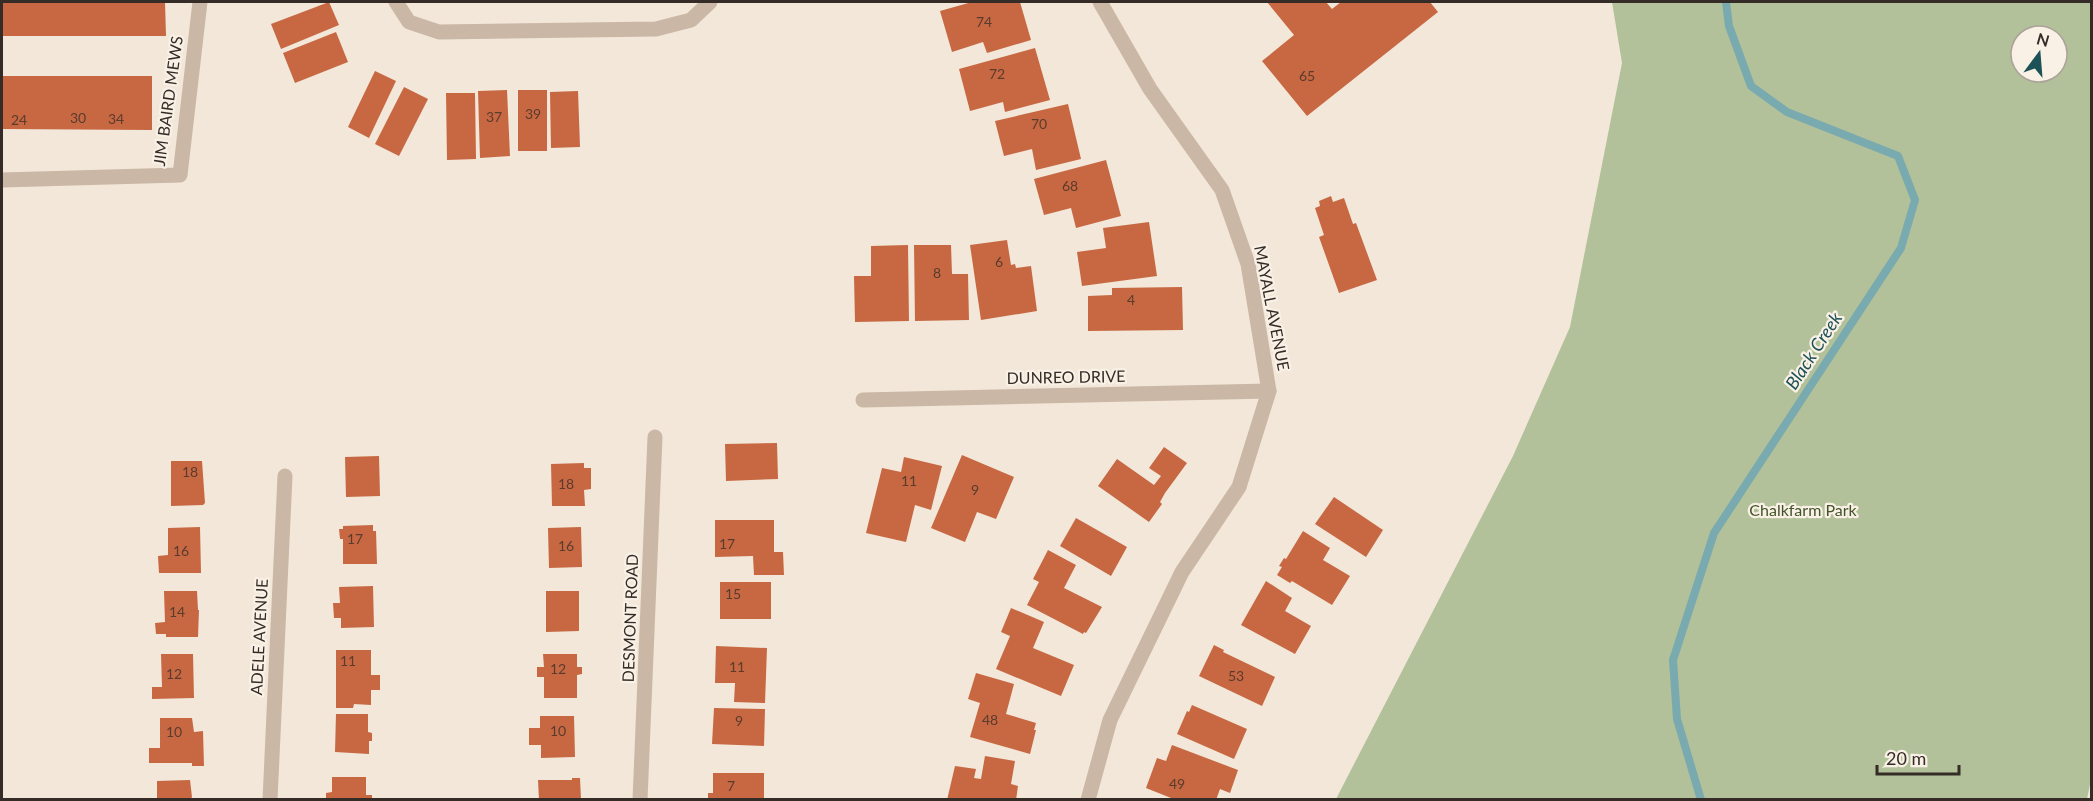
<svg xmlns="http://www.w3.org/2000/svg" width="2093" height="801" font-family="Lato,sans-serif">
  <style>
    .park { fill: #b2c199; fill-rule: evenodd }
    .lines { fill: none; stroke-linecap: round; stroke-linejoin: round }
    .stream { stroke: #78aaaf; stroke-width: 8 }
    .building { fill: #c76842 }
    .street { stroke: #cab7a5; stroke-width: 15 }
    .labels { text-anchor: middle; stroke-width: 4.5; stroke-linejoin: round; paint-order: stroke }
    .number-label { font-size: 14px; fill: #5a3b2e }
    .street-label { font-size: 16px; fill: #352c27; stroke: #f9f1e6 }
    .park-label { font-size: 16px; fill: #43542a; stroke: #f9f1e6 }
    .water-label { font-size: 18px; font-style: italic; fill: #1c5157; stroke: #f9f1e6 }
  </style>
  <rect width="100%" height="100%" fill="#f2e7d9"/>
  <!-- park -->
  <path class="park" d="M1612,2H2091L2092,775L2087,799H1336L1513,456L1570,327L1622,63ZM2021,36H2057V72H2021Z"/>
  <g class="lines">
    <!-- stream -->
    <polyline class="stream" points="1701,800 1677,719 1673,660 1714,533 1901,248 1915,200 1898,156 1787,112 1751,86 1729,26 1726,2"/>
  </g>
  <!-- building -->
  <g class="building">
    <polygon points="2,2 165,2 166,36 2,36"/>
    <polygon points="329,2 339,25 281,49 271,24"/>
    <polygon points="972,2 1020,2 1031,40 987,53 983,42 952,52 940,11"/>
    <polygon points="1267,2 1326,2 1332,9 1341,2 1430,2 1438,12 1307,116 1262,61 1294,35"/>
    <polygon points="336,32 348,62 295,83 283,53"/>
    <polygon points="1035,48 1050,100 1005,112 1003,102 970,111 959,69"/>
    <polygon points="375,71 396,81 369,138 348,127"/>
    <polygon points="2,76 152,76 152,130 2,129"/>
    <polygon points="404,87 428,99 399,156 375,144"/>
    <polygon points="507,90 510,156 480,158 478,91"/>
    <rect x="518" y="90" width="29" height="61"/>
    <polygon points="578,91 580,147 551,148 550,92"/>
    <polygon points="446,93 475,93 476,159 447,160"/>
    <polygon points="1068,104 1081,159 1036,170 1032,149 1004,156 995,121"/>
    <polygon points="1106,160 1121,216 1076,228 1071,208 1044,215 1034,179"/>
    <polygon points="1331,196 1333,202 1344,198 1353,224 1356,223 1377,280 1339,293 1319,237 1324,235 1315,208 1320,206 1319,201"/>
    <polygon points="1149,222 1157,276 1082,286 1077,252 1106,248 1103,228"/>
    <polygon points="1007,240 1011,265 1015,264 1016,268 1031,266 1037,311 981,320 970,245"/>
    <polygon points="908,245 909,321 855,322 854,276 871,276 871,246"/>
    <polygon points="914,245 951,245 952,274 968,274 969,320 915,321"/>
    <polygon points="1182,287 1183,330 1088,331 1088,296 1112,295 1112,288"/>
    <polygon points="777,443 778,479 726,481 725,444"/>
    <polygon points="1164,447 1187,463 1165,493 1160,502 1162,504 1149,522 1098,486 1117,459 1154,485 1161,476 1149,468"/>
    <polygon points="962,455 1014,477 996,519 977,512 965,542 931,528"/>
    <polygon points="379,456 380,496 346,497 345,457"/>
    <polygon points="904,457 942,466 931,510 915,505 906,542 866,533 882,468 901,472"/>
    <polygon points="171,461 202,461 205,503 203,505 171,506"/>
    <polygon points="584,463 584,468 591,468 591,489 584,490 585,506 552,506 551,464"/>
    <polygon points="1334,497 1383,530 1366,557 1315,524"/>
    <polygon points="1076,518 1127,547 1111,576 1060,546"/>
    <polygon points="715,520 774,520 774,552 783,552 784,575 754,575 753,556 715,557"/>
    <polygon points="373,525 373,531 376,531 377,564 343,564 343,539 340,539 339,529 343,529 343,526"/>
    <polygon points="200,527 201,573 159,573 158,556 168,555 168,528"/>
    <polygon points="581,527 582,567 549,568 548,528"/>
    <polygon points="1303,531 1330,548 1323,560 1350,576 1332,605 1292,581 1290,583 1277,575 1282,567 1279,566 1284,558 1286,559"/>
    <polygon points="1048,550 1076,565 1064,588 1102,607 1086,633 1084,632 1083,634 1027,605 1039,582 1033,579"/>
    <polygon points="1266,581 1292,598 1285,611 1311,626 1295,654 1241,625"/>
    <rect x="720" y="582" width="51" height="37"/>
    <polygon points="373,586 374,627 341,628 341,618 334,618 333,603 340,603 339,587"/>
    <polygon points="164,591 197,591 198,610 199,610 198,637 166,637 166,634 156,634 155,623 165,622"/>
    <polygon points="546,591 579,591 579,631 546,632"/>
    <polygon points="1011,608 1044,622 1033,648 1074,665 1061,696 996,669 1010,636 1001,632"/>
    <polygon points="1214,645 1224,650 1223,652 1275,677 1262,706 1199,676"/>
    <polygon points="716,646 767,648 765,703 734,702 735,683 715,683"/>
    <polygon points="336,650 371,650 371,675 380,675 380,690 371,690 371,705 354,704 353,708 336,708"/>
    <polygon points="161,654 193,654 194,698 152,699 152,687 162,687"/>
    <polygon points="543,654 577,654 577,667 582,667 582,674 577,675 577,698 544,698 544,677 537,677 537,667 544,667"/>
    <polygon points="976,673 1014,684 1006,714 1036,723 1034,730 1036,730 1030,754 970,737 980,703 968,699"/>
    <polygon points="1192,705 1247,729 1234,759 1177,734 1187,711 1189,712"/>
    <polygon points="714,708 765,709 764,746 712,744"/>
    <polygon points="336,714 368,714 368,732 372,733 372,741 369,741 369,754 335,752"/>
    <polygon points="540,716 574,716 575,757 541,758 541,745 529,745 529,728 540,728"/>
    <polygon points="160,718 192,718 194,732 203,731 204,766 192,766 192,763 149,763 149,748 160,748"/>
    <polygon points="1172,745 1238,770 1230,793 1220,789 1216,800 1176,800 1146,788 1157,758 1166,761"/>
    <polygon points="985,756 1015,761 1011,784 1018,786 1016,800 947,800 955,766 976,769 974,778 981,779"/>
    <polygon points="713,773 764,773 764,800 708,800 708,793 713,793"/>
    <polygon points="332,777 366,777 366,795 372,795 372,800 326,800 326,793 332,792"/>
    <polygon points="572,778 580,778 581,800 539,800 538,780 572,780"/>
    <polygon points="190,780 192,797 190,800 157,800 157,781"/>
  </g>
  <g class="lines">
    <!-- street -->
    <g class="street">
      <polyline points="396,2 409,22 439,32 656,29 691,20 710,2"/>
      <polyline points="2,180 180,175 200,2"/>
      <polyline points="863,400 1269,391"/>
      <polyline points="270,800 285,476"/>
      <polyline points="640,800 655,437"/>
      <polyline points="1088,800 1110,720 1182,572 1239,487 1269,391 1248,264 1222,190 1150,89 1100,2"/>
    </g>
  </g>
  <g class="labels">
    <!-- number labels -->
    <g class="number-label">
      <text x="984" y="27">74</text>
      <text x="997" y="79">72</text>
      <text x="1307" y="81">65</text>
      <text x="533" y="119">39</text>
      <text x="494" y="122">37</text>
      <text x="78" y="123">30</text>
      <text x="116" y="124">34</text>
      <text x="19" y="125">24</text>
      <text x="1039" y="129">70</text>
      <text x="1070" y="191">68</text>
      <text x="999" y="267">6</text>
      <text x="937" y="278">8</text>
      <text x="1131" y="305">4</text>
      <text x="190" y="477">18</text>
      <text x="909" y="486">11</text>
      <text x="566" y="489">18</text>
      <text x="975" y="495">9</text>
      <text x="355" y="544">17</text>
      <text x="727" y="549">17</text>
      <text x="566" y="551">16</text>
      <text x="181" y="556">16</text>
      <text x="733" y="599">15</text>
      <text x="177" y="617">14</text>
      <text x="348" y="666">11</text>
      <text x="737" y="672">11</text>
      <text x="558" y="674">12</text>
      <text x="174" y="679">12</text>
      <text x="1236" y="681">53</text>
      <text x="990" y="725">48</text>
      <text x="739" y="726">9</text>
      <text x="558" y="736">10</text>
      <text x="174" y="737">10</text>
      <text x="1177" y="789">49</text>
      <text x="731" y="791">7</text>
    </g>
    <!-- street labels -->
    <g class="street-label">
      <text transform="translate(168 101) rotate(-82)" y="6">JIM BAIRD MEWS</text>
      <text transform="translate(1272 308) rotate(79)" y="6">MAYALL AVENUE</text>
      <text transform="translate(1066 377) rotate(-1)" y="6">DUNREO DRIVE</text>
      <text transform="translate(630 618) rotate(-88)" y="6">DESMONT ROAD</text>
      <text transform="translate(259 637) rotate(-87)" y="6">ADELE AVENUE</text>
    </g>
    <!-- park labels -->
    <g class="park-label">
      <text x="1803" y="516">Chalkfarm Park</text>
    </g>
    <!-- water labels -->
    <g class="water-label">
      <text transform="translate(1814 351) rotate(-57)" y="6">Black Creek</text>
    </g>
  </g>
  <!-- border -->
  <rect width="2093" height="801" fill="none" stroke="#352c27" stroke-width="6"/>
  <!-- north arrow -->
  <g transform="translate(2039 54) rotate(16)"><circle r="28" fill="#f9f1e6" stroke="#aba29a" stroke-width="1.5"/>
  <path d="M0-4.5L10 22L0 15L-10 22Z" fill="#1c5157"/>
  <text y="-9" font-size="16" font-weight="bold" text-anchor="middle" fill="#352c27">N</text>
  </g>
  <!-- scale -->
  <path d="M1877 765v9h82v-9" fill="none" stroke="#352c27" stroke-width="3"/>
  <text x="1886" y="765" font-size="18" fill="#352c27" stroke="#f9f1e6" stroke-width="4.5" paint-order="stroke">20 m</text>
</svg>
